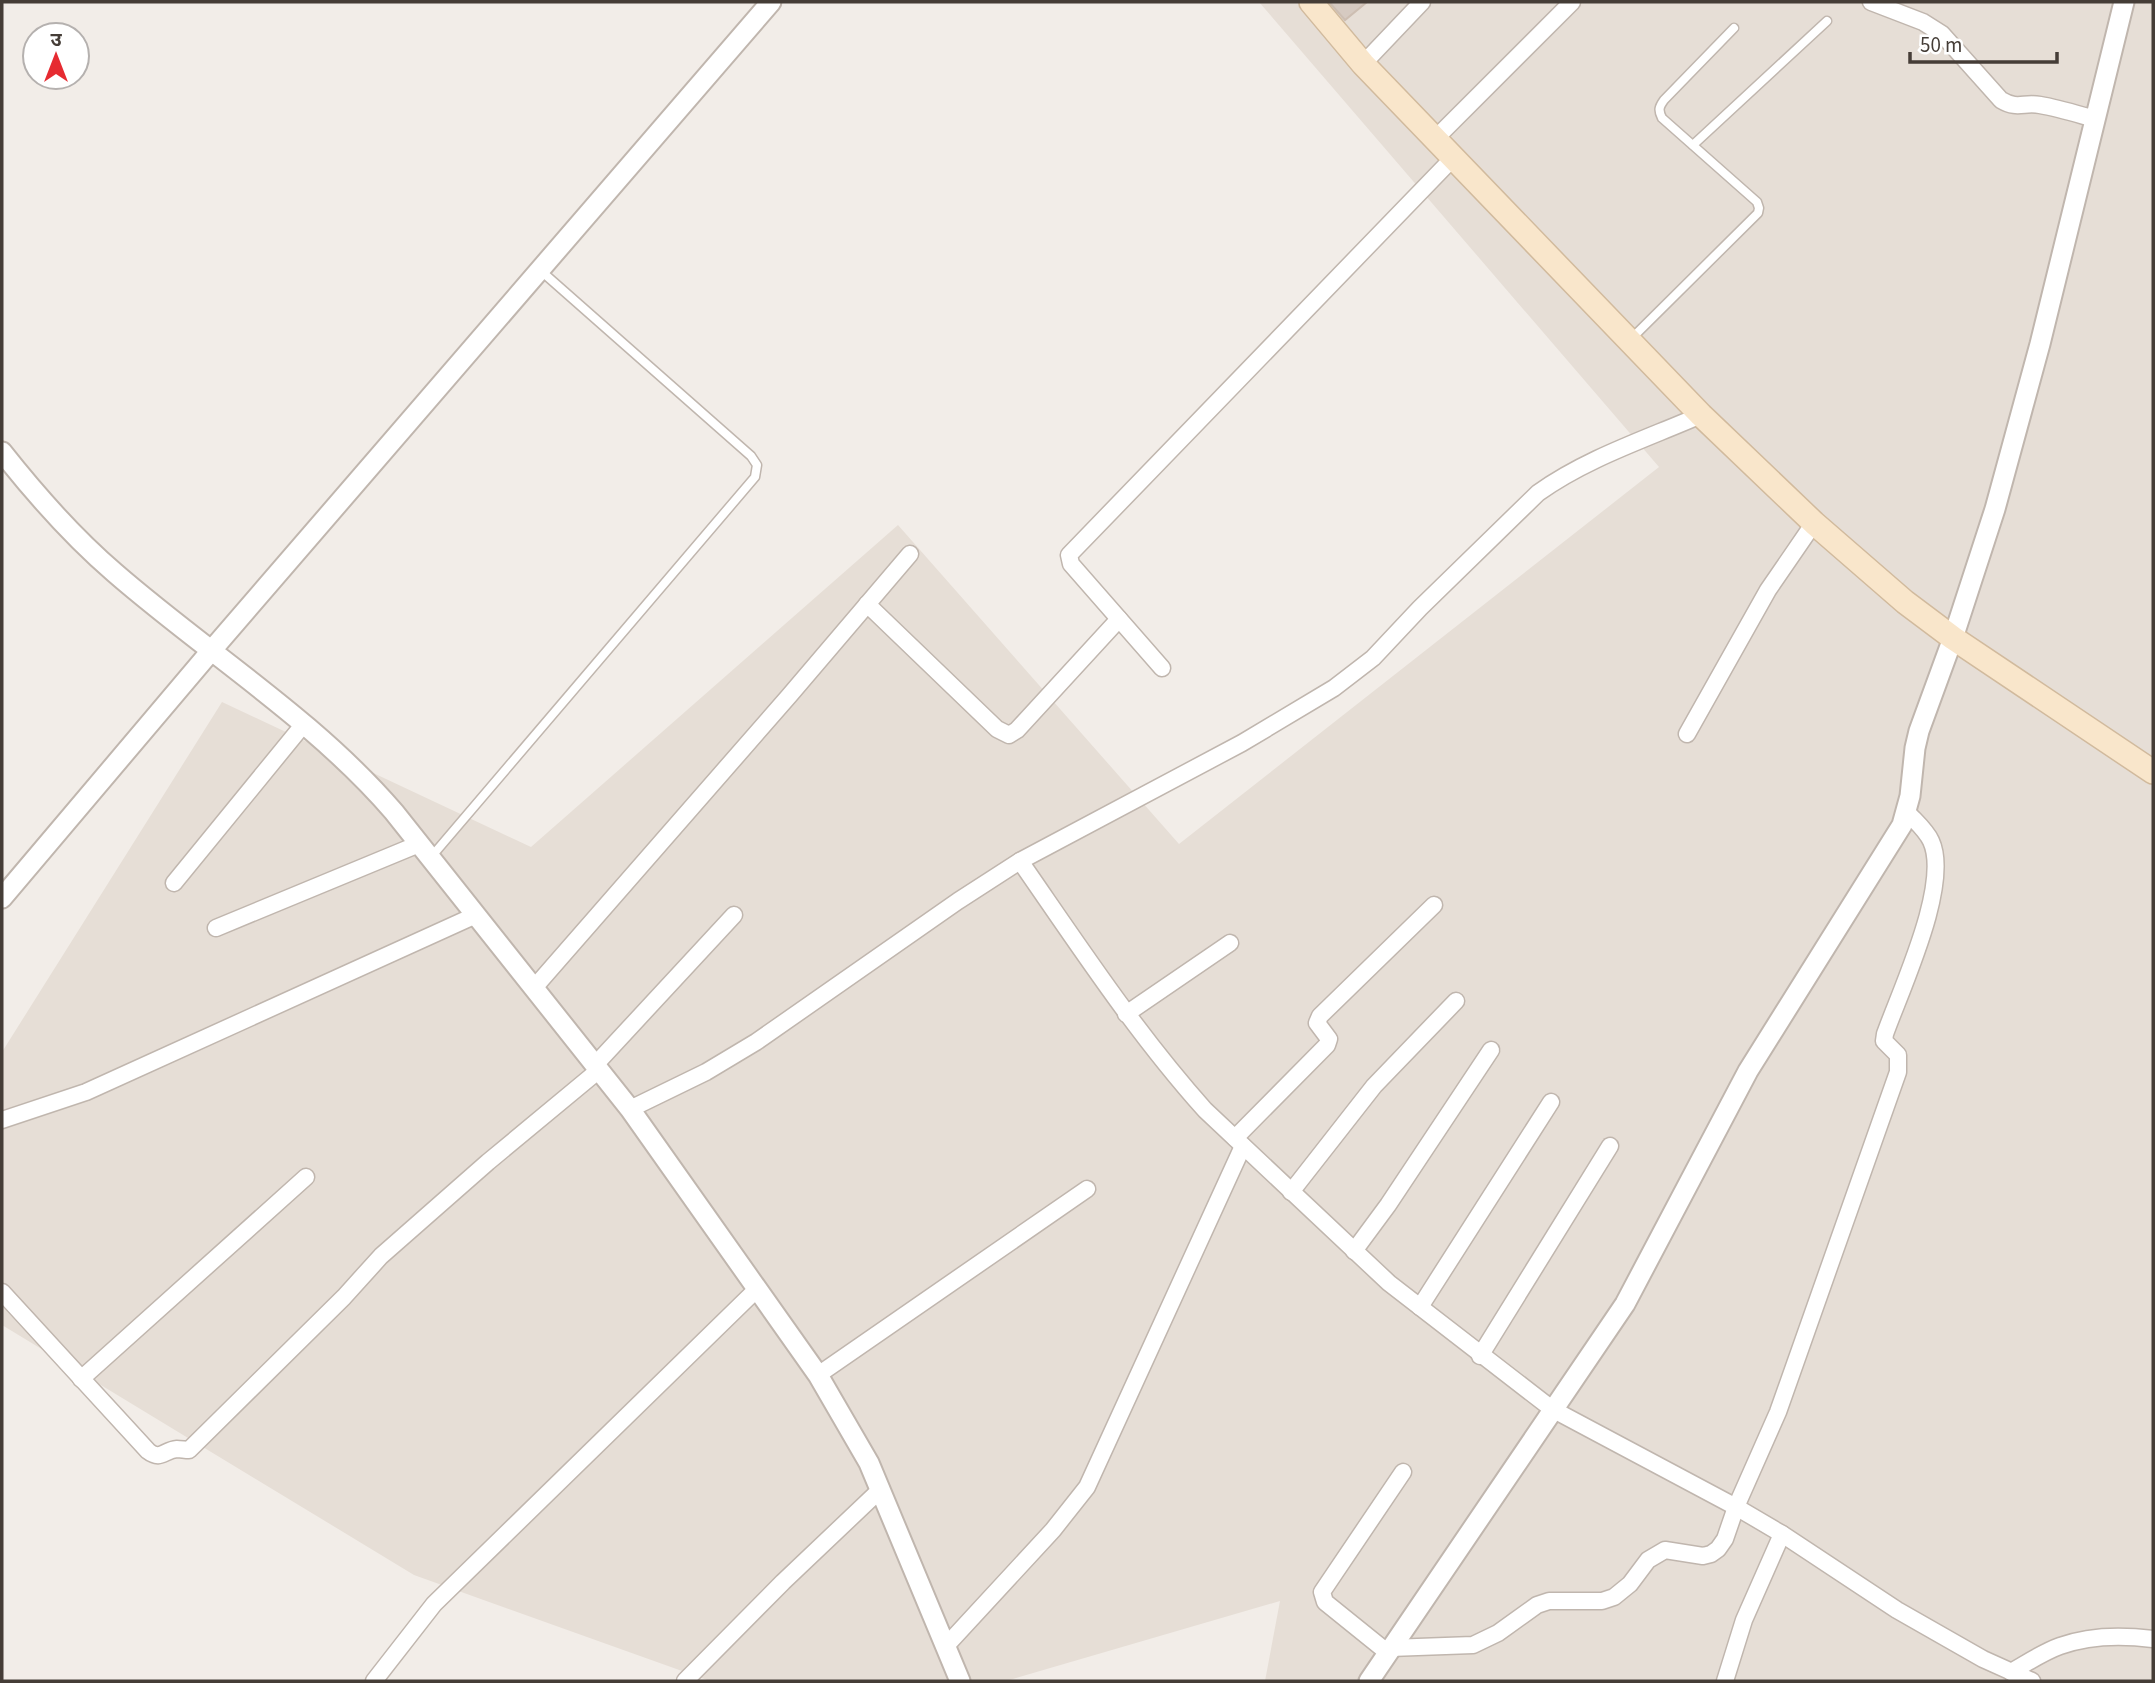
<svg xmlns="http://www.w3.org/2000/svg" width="2155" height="1683" font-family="'Source Sans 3','Noto Sans Devanagari',sans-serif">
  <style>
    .residential { fill: #e6ded6 }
    .building { fill: #d6cac1; stroke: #cdbeb2; stroke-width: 2 }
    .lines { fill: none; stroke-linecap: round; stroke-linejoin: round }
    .service-casing { stroke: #c0b6ae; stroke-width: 11 }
    .minor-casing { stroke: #c0b6ae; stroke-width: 19 }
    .tertiary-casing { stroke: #c0b6ae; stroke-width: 23 }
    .secondary-casing { stroke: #d1ba9d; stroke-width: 26 }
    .service { stroke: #fff; stroke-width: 8 }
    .minor { stroke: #fff; stroke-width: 16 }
    .tertiary { stroke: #fff; stroke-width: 19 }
    .secondary { stroke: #f9e6cb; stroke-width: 23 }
  </style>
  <rect width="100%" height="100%" fill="#f2ede8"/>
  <!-- residential -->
  <polygon class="residential" points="1259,2 2153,2 2153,1681 1265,1681 1280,1601 1006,1681 710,1681 414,1575 2,1325 2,1052 222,702 531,847 898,525 1179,844 1659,467"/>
  <!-- building -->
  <polygon class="building" points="1329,2 1367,2 1345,20"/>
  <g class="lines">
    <!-- service casing -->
    <g class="service-casing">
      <g id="service">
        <polyline points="1693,145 1827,21"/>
        <path d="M1632,338L1758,213L1759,208L1757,202L1662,118C1658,110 1659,107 1664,100L1734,28"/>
        <polyline points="432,856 755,477 757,465 751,456 540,270"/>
      </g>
    </g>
    <!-- minor casing -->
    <g class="minor-casing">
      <g id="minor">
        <path d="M1871,2L1923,22L1942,34L2001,100C2018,110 2023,102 2040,105C2058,108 2077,114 2095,119"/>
        <polyline points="1363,64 1422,2"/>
        <polyline points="1436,138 1572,2"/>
        <polyline points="867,604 997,729 1009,735 1017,730 1119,619"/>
        <polyline points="1162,668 1071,564 1069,555 1454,157"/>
        <polyline points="1687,734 1768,590 1814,523"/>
        <path d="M1020,861C1079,946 1136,1033 1205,1110L1389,1283L1552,1409L1736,1507L1782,1534L1897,1610L1983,1659L2032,1681"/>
        <polyline points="174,883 303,725"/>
        <polyline points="216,928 419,844"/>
        <polyline points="534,988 789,696 910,554"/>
        <polyline points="1126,1014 1230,943"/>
        <polyline points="595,1065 734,915"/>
        <path d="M630,1109L706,1072L756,1042L958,901L1020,861L1242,743L1334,688L1373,658L1420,608L1538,493C1587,458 1646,439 1701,415"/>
        <polyline points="2,1120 86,1092 476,915"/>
        <polyline points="1235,1138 1327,1045 1329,1039 1317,1023 1320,1016 1434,905"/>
        <polyline points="1291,1192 1374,1086 1456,1001"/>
        <polyline points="1354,1251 1388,1205 1491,1050"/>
        <path d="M2,1292L148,1451C161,1461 164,1450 177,1449C181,1449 185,1450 189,1450L344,1297L381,1256L488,1162L599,1070"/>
        <polyline points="1420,1307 1551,1102"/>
        <polyline points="1480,1356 1610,1146"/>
        <polyline points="818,1375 1087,1189"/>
        <polyline points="81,1379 306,1177"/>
        <polyline points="945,1647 1053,1530 1087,1487 1243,1146"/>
        <path d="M1390,1648L1473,1645L1498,1633L1537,1605L1549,1601H1602L1614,1597L1630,1584L1648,1560L1665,1550L1703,1556L1711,1554L1718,1549L1725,1539L1736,1507L1778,1412L1898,1072V1055L1884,1041L1885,1034C1901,989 1951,884 1931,841C1926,830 1915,821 1907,812"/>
        <polyline points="1387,1652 1325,1602 1322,1592 1403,1472"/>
        <path d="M2011,1672C2027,1663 2043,1652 2060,1646C2090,1635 2122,1635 2153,1639"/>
        <polyline points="374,1681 434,1604 757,1289"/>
        <polyline points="685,1681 783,1582 881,1489"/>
        <polyline points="1725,1681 1744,1620 1782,1534"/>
      </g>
    </g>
    <!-- tertiary casing -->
    <g class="tertiary-casing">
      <g id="tertiary">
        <path d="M2,452C36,495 73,537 115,573C207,653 314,719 394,812L630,1109L818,1375L869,1463L960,1681"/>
        <polyline points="2,898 211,651 771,2"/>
        <polyline points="1369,1681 1625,1304 1748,1071 1902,825 1910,796 1915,748 1919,731 1953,638 1995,509 2040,344 2124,2"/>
      </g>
    </g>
    <!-- secondary casing -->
    <g class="secondary-casing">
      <polyline id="secondary" points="1311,2 1363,64 1701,415 1814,523 1905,602 1953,638 2153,772"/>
    </g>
    <!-- service -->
    <use href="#service" class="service"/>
    <!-- minor -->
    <use href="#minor" class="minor"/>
    <!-- tertiary -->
    <use href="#tertiary" class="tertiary"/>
    <!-- secondary -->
    <use href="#secondary" class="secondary"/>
  </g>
  <!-- border -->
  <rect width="2155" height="1683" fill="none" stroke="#453d37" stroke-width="7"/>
  <!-- north arrow -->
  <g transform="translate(56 56)"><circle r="33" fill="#ffffff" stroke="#b5b1af" stroke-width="2"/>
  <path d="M0-5L12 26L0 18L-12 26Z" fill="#e62b31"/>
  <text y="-10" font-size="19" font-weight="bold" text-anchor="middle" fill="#453d37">उ</text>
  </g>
  <!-- scale -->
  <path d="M1910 52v10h147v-10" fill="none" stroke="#453d37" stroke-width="3.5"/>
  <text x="1920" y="52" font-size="21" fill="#453d37" stroke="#ffffff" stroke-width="5" paint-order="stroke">50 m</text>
</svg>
